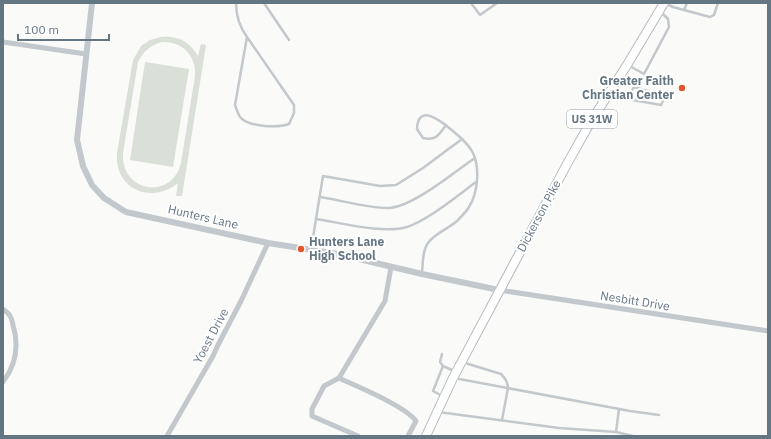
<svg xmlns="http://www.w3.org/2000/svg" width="771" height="439" font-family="'IBM Plex Sans',sans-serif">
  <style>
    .green { fill: #dadfd7; fill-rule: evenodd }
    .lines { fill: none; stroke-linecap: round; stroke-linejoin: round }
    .primary-casing { stroke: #b5babe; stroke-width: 10 }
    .service { stroke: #c3c8cc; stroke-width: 2.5 }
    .minor { stroke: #c3c8cc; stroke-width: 5 }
    .tertiary { stroke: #c3c8cc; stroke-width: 6 }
    .primary { stroke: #fff; stroke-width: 8 }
    .poi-dot { fill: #e4572e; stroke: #fff; stroke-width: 1.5 }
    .labels { text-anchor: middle; stroke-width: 4; stroke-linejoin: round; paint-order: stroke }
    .shield { fill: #fff; stroke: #939fa8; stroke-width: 1 }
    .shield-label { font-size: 11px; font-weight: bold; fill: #657683 }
    .poi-label { font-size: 12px; font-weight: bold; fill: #657683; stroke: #fff; text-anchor: end }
    .street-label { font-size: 12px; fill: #657683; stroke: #fff }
  </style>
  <rect width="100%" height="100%" fill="#fafaf8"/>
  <!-- green -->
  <g class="green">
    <path d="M161,37C178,35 190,42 198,56L201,44L206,45L182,196H176L178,183C151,205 114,189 117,153L133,60L141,46L150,40ZM162,42C182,41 197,56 195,76L181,163C172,201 120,192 123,153L138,62C143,52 150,45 162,42Z"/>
    <polygon points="145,62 189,69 173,167 130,160"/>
  </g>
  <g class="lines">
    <!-- primary casing -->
    <g class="primary-casing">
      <polyline id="primary" points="426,436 453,378 567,164 590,123 627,65 664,3"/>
    </g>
    <!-- service -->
    <g class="service">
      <path d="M236,3C236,16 239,26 247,37L294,105V113L289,124C278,128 252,127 242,119C238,116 237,110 235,105L247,37"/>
      <polyline points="264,3 289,40"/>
      <polyline points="471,3 480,15 497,3"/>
      <polyline points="664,3 673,7 710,17 714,15 718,3"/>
      <polyline points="684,10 687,3"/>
      <polyline points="628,65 644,74 669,27 668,19 660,11"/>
      <polyline points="610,96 661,105 664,99 661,95 634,87 627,99"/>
      <path d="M446,125C439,135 436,141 423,138L417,129C418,97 452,130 462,139"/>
      <path d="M320,197C340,200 371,209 390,208C414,206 454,172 475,158"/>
      <path d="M316,219C342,223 383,234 407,227C428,220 457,196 476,182"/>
      <path d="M311,250L323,176L380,186L396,185L423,168L462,139C466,143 470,147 473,153C480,168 478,193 469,207C466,212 461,217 457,221C448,229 435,233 428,243C422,251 423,264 422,273"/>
      <polyline points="442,354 440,362 443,366 454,371"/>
      <path d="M462,362L501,374C505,378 508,382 508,388L502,420"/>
      <polyline points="454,378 630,411 659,415"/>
      <polyline points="442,396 433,391 443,366"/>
      <polyline points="438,412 559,428 616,432 619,409"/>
      <polyline points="616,432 633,436"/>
    </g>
    <!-- minor -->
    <g class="minor">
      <polyline points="3,42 86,54"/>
      <polyline points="499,290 768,331"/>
      <path d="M3,309C5,311 9,313 10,316C12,318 12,322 13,325C19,345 16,365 3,382"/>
      <path d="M339,378C358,387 405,406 416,421L408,436"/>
      <polyline points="167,436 213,356 218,345 241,301 268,243"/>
      <polyline points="358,436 312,416 312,409 324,386 339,378 385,301 391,267"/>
    </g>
    <!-- tertiary -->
    <polyline class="tertiary" points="92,3 77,140 83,166 92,185 104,198 126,212 268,243 338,254 422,274 499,290"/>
    <!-- primary -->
    <use href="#primary" class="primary"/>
  </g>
  <!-- markers -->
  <g class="poi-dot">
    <circle cx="682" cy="88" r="4"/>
    <circle cx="301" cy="249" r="4"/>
  </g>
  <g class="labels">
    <!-- shield labels -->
    <rect class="shield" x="567" y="110" width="50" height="18" rx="3"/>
    <g class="shield-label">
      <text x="592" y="123">US 31W</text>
    </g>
    <!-- poi labels -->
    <g class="poi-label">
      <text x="674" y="85">Greater Faith<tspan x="674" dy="14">Christian Center</tspan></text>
      <text x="309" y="246" text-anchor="start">Hunters Lane<tspan x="309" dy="14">High School</tspan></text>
    </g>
    <!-- street labels -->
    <g class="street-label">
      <text transform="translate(539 216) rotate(-62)" y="4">Dickerson Pike</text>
      <text transform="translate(203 217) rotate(13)" y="4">Hunters Lane</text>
      <text transform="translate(635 301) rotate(9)" y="4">Nesbitt Drive</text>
      <text transform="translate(211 336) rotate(-62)" y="4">Yoest Drive</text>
    </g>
  </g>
  <!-- border -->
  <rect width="771" height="439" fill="none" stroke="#657683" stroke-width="8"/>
  <!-- scale -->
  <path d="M18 34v6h91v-6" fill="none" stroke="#657683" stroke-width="2"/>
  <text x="24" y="34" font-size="12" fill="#657683" stroke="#ffffff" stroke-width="3" paint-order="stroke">100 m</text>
</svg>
